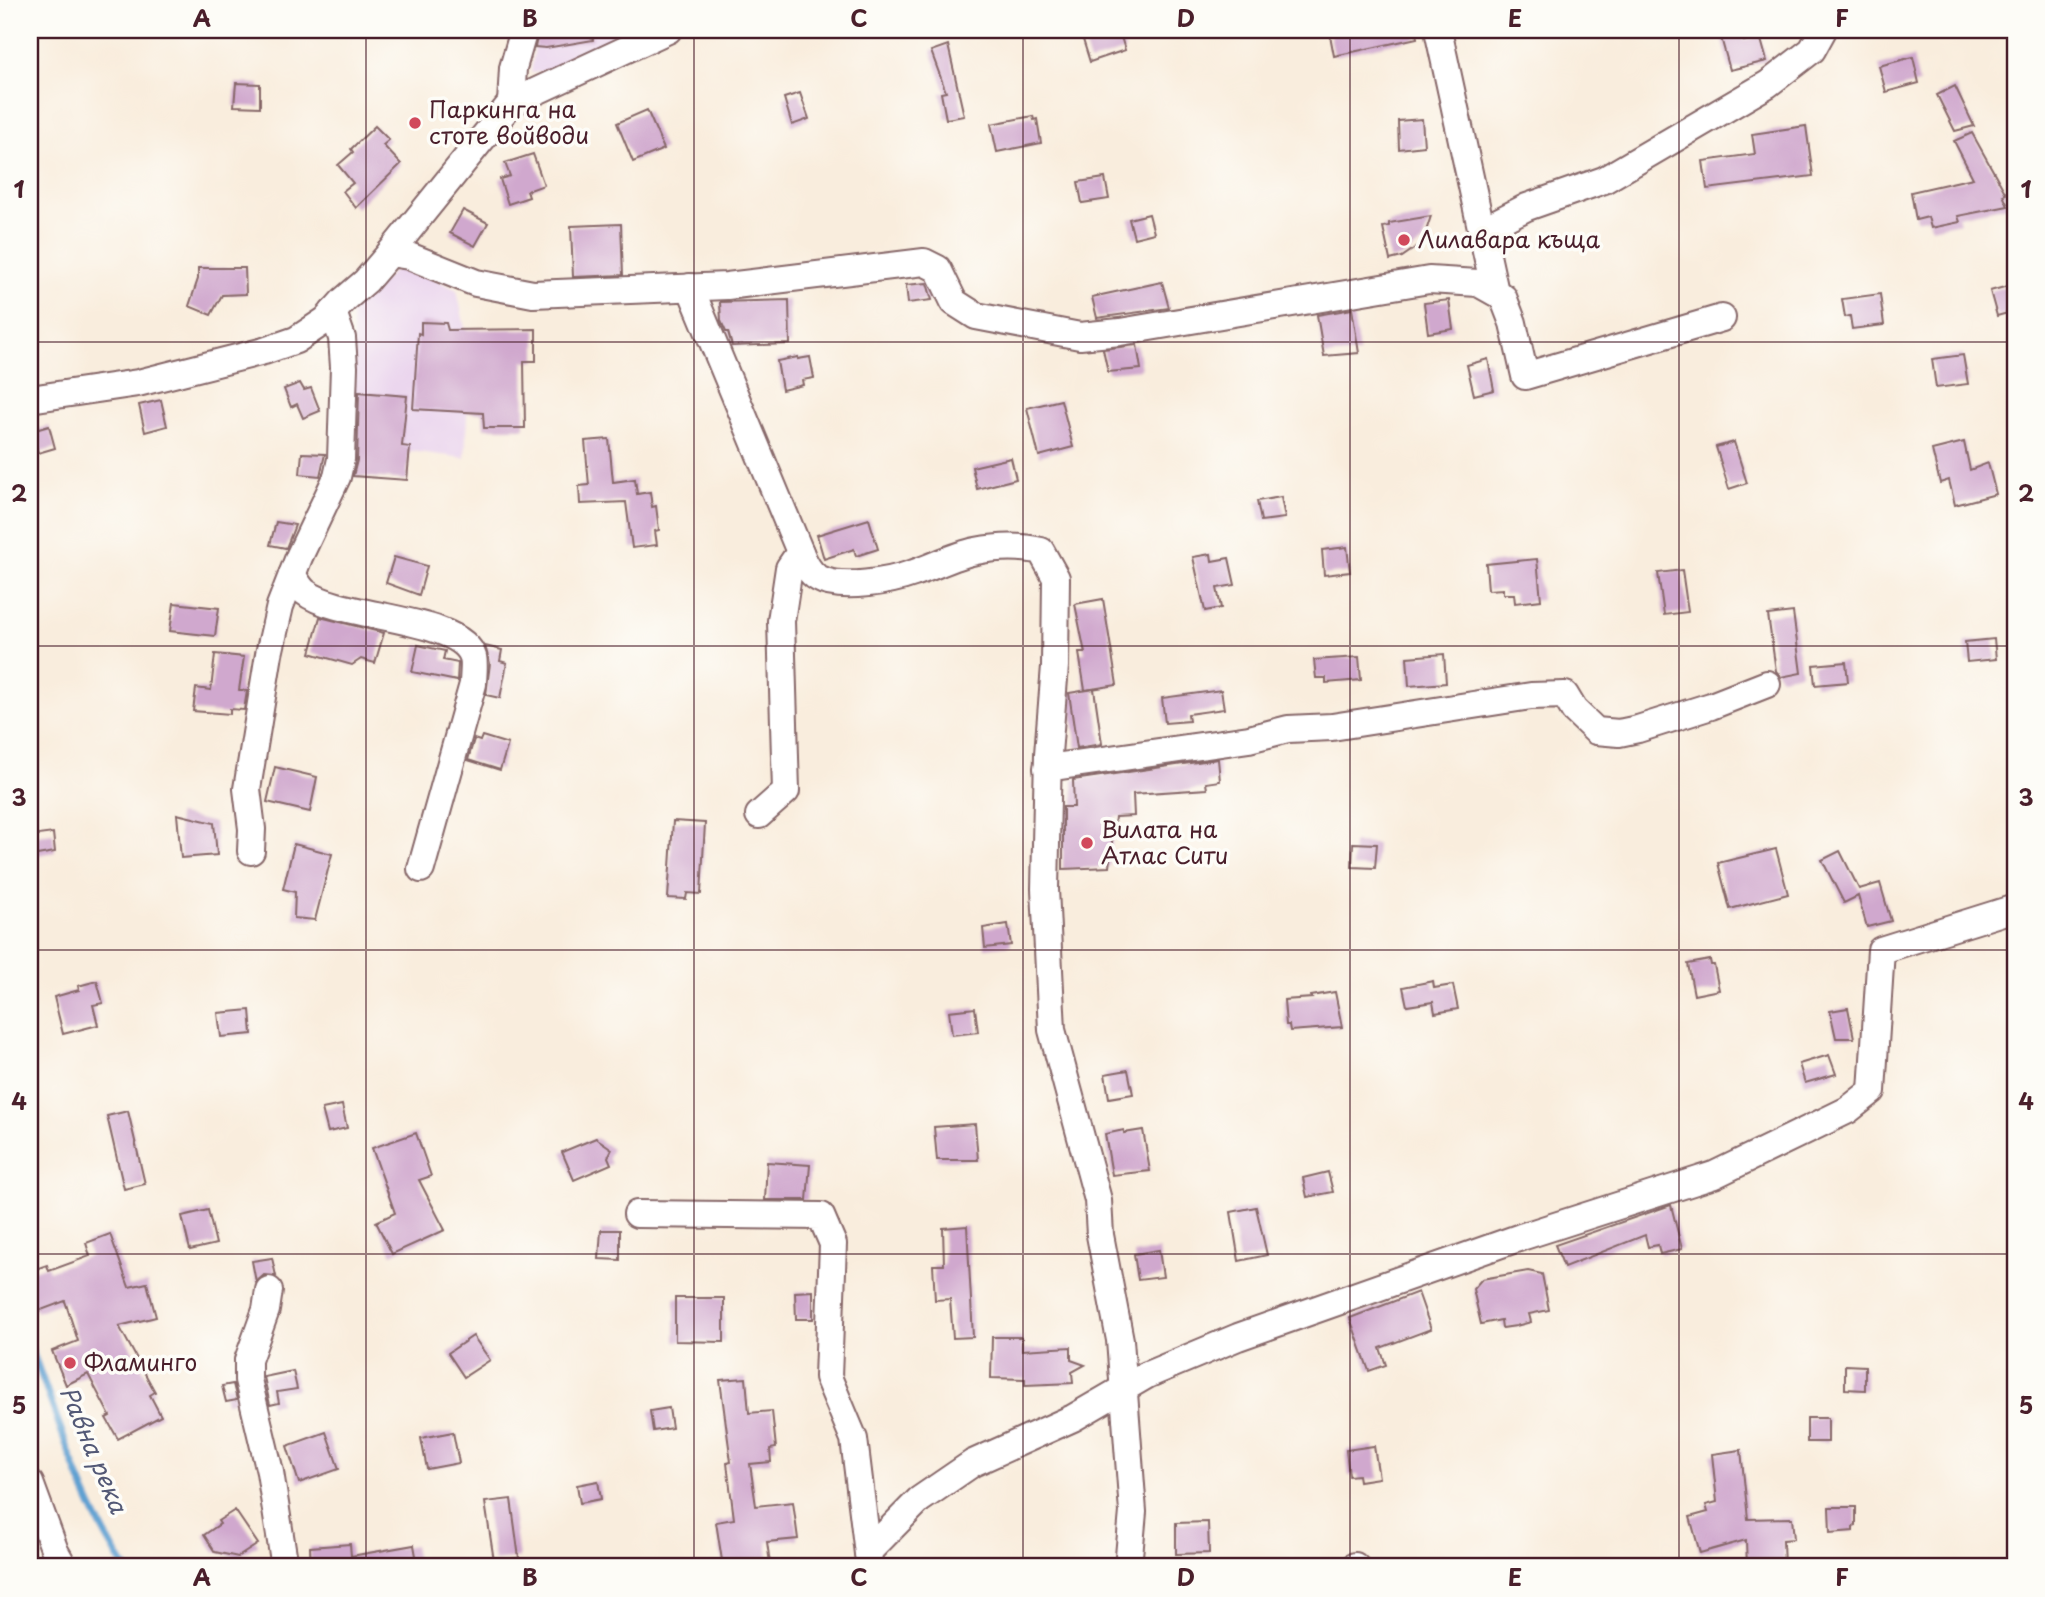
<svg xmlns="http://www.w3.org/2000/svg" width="2045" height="1597" font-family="'Playpen Sans',sans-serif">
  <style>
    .built { fill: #e9d2ed }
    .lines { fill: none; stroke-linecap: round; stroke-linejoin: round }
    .stream { stroke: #5ea0d1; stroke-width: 7 }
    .building { fill: #d0a8ce }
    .street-casing { stroke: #876769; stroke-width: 30 }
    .street { stroke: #fff; stroke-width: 26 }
    .grid { fill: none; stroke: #4a1f2b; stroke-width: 2; stroke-opacity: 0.55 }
    .poi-dot { fill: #d1495b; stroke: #fdfcf7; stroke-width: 2.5 }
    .labels { text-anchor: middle; stroke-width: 7; stroke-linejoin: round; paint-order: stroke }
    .poi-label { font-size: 23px; fill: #4a1f2b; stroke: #fdfcf7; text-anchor: start }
    .water-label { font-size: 24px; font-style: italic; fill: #535976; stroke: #fdfcf7 }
    .neatline { fill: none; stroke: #4a1f2b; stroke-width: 2.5 }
    .grid-label { font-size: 23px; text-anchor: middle; font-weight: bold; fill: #4a1f2b }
  </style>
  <rect width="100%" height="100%" fill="#fdfcf7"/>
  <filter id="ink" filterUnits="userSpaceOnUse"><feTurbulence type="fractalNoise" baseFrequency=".0143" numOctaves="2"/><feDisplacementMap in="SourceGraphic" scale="14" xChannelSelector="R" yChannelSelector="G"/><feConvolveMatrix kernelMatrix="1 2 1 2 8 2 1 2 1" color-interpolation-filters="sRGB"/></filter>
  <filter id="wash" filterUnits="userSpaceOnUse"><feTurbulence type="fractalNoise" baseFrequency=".00686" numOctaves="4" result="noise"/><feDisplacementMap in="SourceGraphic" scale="28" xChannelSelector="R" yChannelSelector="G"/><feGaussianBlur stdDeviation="1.57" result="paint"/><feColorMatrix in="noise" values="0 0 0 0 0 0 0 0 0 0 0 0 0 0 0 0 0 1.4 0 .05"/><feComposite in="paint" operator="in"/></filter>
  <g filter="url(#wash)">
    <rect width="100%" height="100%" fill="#f9eddd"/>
    <!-- built -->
    <g class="built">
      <polygon points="537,30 632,30 548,71 531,73"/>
      <polygon points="408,266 457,290 468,343 468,392 465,458 410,451 402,477 351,465 354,355 351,311 395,270"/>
    </g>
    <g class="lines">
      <!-- stream -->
      <path class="stream" d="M30,1346C60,1420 80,1501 125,1567"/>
    </g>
    <g id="blocks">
      <!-- building -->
      <g class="building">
        <polygon points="539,30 592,30 593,40 546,48 535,47"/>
        <polygon points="1080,30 1119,30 1125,50 1090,62"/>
        <polygon points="1329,30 1416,30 1417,38 1334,56"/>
        <polygon points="1735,30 1740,30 1744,41 1760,36 1767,61 1730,70 1720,34"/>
        <polygon points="948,45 964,116 946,119 941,93 946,92 931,51"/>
        <polygon points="1913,57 1919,83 1886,92 1879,66"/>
        <polygon points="236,83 260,84 260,107 234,106"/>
        <polygon points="1955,86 1974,126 1955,131 1937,95"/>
        <polygon points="800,93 809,119 792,125 784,98"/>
        <polygon points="647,110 664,149 633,162 617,123"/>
        <polygon points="1033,116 1034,120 1037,119 1041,143 997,152 991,124"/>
        <polygon points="1422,119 1424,146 1399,149 1398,121"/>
        <polygon points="375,126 389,140 383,145 401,164 356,208 343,191 353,183 338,165 353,152 351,149"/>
        <polygon points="1806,126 1813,176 1707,189 1703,161 1755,154 1752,134"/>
        <polygon points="1972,133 2006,194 2003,195 2008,206 1958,216 1960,222 1931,228 1928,217 1916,220 1911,192 1973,178 1954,141"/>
        <polygon points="533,154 544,185 527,191 529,197 508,204 500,179 510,176 505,163"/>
        <polygon points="1105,178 1109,199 1082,203 1078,182"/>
        <polygon points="463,210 488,223 475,246 450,233"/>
        <polygon points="1149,214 1154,233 1134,238 1129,219"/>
        <polygon points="1431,216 1422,243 1402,257 1390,260 1383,227 1389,226 1389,223"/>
        <polygon points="621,224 623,275 573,277 571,226"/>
        <polygon points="198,268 245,268 246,294 222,295 211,315 189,306 198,279"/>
        <polygon points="1162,282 1169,308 1097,318 1092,297"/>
        <polygon points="927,283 932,300 908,303 906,285"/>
        <polygon points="2015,284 2015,311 1997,316 1990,291"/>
        <polygon points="1880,294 1884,325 1852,329 1850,316 1845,317 1842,299"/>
        <polygon points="789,300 790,344 732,346 728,332 726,332 721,321 720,302"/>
        <polygon points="1449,300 1453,329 1428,333 1424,303"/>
        <polygon points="1352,309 1359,353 1324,356 1317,315"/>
        <polygon points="421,322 446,323 448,330 536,329 536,361 524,361 525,428 484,428 483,413 413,409 418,333 421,334"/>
        <polygon points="1137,345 1141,369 1108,372 1103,349"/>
        <polygon points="1963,355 1968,384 1936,388 1932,359"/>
        <polygon points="798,357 798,359 810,357 814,378 802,380 803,385 782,390 777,361"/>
        <polygon points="1488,359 1494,390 1474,395 1467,365"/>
        <polygon points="300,383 304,390 311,388 320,411 303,418 297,404 291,407 284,389"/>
        <polygon points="359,392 407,396 402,446 410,447 407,480 353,476 357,460"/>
        <polygon points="161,400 167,426 145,432 139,405"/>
        <polygon points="1061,400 1073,447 1039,456 1027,408"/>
        <polygon points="49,426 55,448 38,453 32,431"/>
        <polygon points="609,439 613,482 635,479 637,494 650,492 652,507 656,506 659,530 655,531 657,545 632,548 626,502 580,504 579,486 589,485 585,441"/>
        <polygon points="1734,442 1747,483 1729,489 1716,447"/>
        <polygon points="1964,442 1970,470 1988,463 1996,494 1955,505 1949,480 1940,483 1932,450"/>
        <polygon points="302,453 325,454 320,476 300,474"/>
        <polygon points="1011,458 1016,479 977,489 972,467"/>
        <polygon points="1281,497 1285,518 1261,521 1257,501"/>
        <polygon points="869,519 878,549 856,556 854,549 824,559 817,535"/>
        <polygon points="276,522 295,525 286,548 270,545"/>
        <polygon points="1347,547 1350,572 1324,575 1322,550"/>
        <polygon points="1211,554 1212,561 1229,558 1235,585 1217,588 1221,608 1205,611 1193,557"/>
        <polygon points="394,557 427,566 419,595 386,583"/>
        <polygon points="1537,559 1541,600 1515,603 1514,594 1503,594 1503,589 1488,590 1486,564"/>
        <polygon points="1682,570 1688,612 1664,615 1658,573"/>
        <polygon points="1103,599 1117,685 1085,690 1079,653 1085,653 1075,604"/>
        <polygon points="174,603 219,608 215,636 170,631"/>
        <polygon points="1793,612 1801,673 1781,677 1776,671 1768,615"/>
        <polygon points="320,617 384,633 375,663 361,659 352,665 310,653"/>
        <polygon points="1994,639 1996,659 1967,662 1965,642"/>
        <polygon points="418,645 445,651 443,660 458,663 457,681 412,672"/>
        <polygon points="485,646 502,650 500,661 507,663 500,698 486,695 490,663"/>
        <polygon points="215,654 244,657 239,690 247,691 244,710 230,709 230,714 193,711 196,688 211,690"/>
        <polygon points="1444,654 1446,683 1409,686 1407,657"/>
        <polygon points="1359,657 1361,680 1326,683 1326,678 1316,678 1314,660"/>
        <polygon points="1846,662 1848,682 1815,685 1813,665"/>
        <polygon points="1094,689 1102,744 1077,748 1069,693"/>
        <polygon points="1221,690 1224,709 1188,714 1189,721 1165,723 1162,698"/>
        <polygon points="482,736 508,744 500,770 468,760 474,739 480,741"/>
        <polygon points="1218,759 1220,781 1206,783 1207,789 1133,794 1134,816 1115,817 1109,867 1063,869 1063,807 1074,807 1073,780"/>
        <polygon points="275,767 317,777 310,812 267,802"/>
        <polygon points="177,814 214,823 217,855 181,858"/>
        <polygon points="673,821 705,823 701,894 687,893 686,899 668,898"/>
        <polygon points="53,833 55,852 31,856 30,836"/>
        <polygon points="1353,843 1377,844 1375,868 1352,867"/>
        <polygon points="294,844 332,854 315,920 294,918 295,892 283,889"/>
        <polygon points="1776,849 1788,894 1730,909 1718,863"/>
        <polygon points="1840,851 1859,889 1880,883 1891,921 1867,927 1858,896 1844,903 1822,860"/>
        <polygon points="1008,924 1011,945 985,948 983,928"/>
        <polygon points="1710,960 1711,965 1714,965 1719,990 1694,995 1688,964"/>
        <polygon points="97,981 103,1003 93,1005 98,1025 63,1034 54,997 79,990 78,986"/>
        <polygon points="1433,981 1434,988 1453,985 1458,1009 1435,1013 1433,1002 1407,1006 1403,987"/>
        <polygon points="1335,992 1342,1027 1290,1031 1289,1025 1286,1025 1284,1000 1312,998 1311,996"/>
        <polygon points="975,1008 978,1032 952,1035 949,1011"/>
        <polygon points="1848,1008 1854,1038 1836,1038 1830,1011"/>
        <polygon points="250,1010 252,1034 221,1037 218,1013"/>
        <polygon points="1829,1055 1836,1074 1805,1083 1799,1064"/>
        <polygon points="1128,1070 1133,1094 1109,1098 1105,1074"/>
        <polygon points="342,1105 347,1128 328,1132 322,1109"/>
        <polygon points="128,1111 145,1184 124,1189 107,1116"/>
        <polygon points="975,1124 978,1160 937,1160 934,1127"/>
        <polygon points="1124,1130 1124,1133 1143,1130 1150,1171 1112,1175 1105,1134"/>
        <polygon points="416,1133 431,1176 419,1180 445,1230 392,1254 376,1222 395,1213 372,1148"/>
        <polygon points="596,1138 612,1149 608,1157 611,1164 574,1180 562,1152"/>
        <polygon points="767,1162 810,1165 807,1200 765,1200"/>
        <polygon points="1328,1172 1333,1192 1307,1197 1303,1178"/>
        <polygon points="1671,1205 1682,1249 1660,1254 1658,1245 1648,1247 1645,1235 1564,1267 1555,1245"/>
        <polygon points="1256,1207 1267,1255 1239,1261 1231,1212"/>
        <polygon points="208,1210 216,1244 190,1250 182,1216"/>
        <polygon points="967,1226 973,1337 953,1338 950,1299 935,1300 933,1265 944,1265 943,1228"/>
        <polygon points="601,1230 620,1230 620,1260 599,1259"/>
        <polygon points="110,1234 129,1287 147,1283 156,1317 119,1326 155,1392 150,1395 161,1416 118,1439 106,1418 110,1416 88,1374 66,1385 52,1351 78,1341 65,1301 36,1312 30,1296 30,1271 47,1265 49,1271 90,1256 86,1243"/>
        <polygon points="1159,1250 1163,1277 1138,1280 1134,1254"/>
        <polygon points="272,1258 276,1276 264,1275 256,1282 252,1261"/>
        <polygon points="1528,1271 1542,1274 1549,1310 1529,1314 1531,1322 1516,1326 1502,1328 1501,1320 1481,1324 1473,1289 1482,1279"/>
        <polygon points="813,1291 813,1319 796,1319 795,1292"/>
        <polygon points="1418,1292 1431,1329 1380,1348 1386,1365 1369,1371 1350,1318"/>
        <polygon points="675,1298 724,1298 724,1342 675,1341"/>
        <polygon points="473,1336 490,1360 464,1377 448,1353"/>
        <polygon points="992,1337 1022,1337 1022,1350 1071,1347 1071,1360 1085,1365 1072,1372 1073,1383 1025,1385 1025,1379 991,1378"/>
        <polygon points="1845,1365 1865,1366 1865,1390 1845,1389"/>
        <polygon points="293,1371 297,1389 277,1392 279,1403 270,1405 264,1377"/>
        <polygon points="746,1378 749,1413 772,1411 776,1448 770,1449 771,1462 750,1464 756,1506 793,1502 798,1539 767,1542 770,1563 723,1567 716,1522 734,1519 727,1463 731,1462 720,1380"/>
        <polygon points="233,1384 237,1400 226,1402 222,1386"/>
        <polygon points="669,1408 672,1428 653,1431 650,1411"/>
        <rect x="1807" y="1418" width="21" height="24"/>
        <polygon points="326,1432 339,1469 299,1483 287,1446"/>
        <polygon points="453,1432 459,1463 427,1469 421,1438"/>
        <polygon points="1374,1446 1379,1478 1359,1481 1358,1475 1349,1476 1346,1450"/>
        <polygon points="1741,1450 1748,1519 1792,1518 1794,1539 1783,1540 1784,1567 1747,1567 1746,1540 1700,1553 1690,1517 1708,1512 1706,1505 1717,1502 1712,1454"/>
        <polygon points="598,1481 601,1499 580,1503 577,1485"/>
        <polygon points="511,1499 519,1558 494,1561 485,1502"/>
        <polygon points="1829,1507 1856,1507 1856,1526 1853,1527 1853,1531 1830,1533"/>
        <polygon points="235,1510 258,1544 238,1557 215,1552 204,1535 220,1524 218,1521"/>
        <polygon points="1208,1522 1209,1553 1176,1554 1176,1523"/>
        <polygon points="350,1544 351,1556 414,1545 418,1567 311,1567 310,1547"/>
      </g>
    </g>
  </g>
  <g filter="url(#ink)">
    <use href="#blocks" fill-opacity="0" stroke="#876769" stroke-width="2"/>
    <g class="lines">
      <!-- street casing -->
      <g class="street-casing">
        <g id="street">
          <polyline points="1438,30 1495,292"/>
          <polyline points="511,103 513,68 524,30"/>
          <polyline points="1482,230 1527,207 1604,180 1768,84 1812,50 1823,30"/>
          <polyline points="390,253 511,103 668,30"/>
          <polyline points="690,287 800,552 789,568 781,621 786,791 759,815"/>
          <polyline points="30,399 138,383 264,351 296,340 326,320 344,300 366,281 390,253 409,256 476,283 533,294 727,286 924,262 938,269 954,302 976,316 1080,336 1120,332 1429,280 1478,283 1503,297 1513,323 1525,376 1722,318"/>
          <path d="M800,552C804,562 809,573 818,578C840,591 892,581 914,573C935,566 955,555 976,551C997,547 1020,546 1041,551L1056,578L1055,666L1048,754L1045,889L1052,1030L1098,1200L1100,1235L1120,1340L1133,1512L1128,1567"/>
          <path d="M292,575C296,580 300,588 305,592C339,619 461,616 473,657C475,664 473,676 473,684L421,869"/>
          <polyline points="1047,768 1249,739 1288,729 1332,727 1531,696 1565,695 1574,710 1596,731 1619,733 1638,729 1711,706 1767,684"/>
          <polyline points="251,851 252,829 247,789 269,654 280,606 299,557 337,477 341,459 344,367 342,338 333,312"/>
          <polyline points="637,1214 821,1216 833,1244 828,1377 854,1439 869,1562"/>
          <polyline points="269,1290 266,1310 248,1360 248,1380 270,1472 285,1567"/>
          <polyline points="30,1483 55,1551 64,1567"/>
          <polyline points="868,1552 919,1500 973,1463 1073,1418 1147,1375 1238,1337 1521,1237 1714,1175 1848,1110 1872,1091 1881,950 2015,908"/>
          <polyline points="1355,1566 1356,1567"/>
        </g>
      </g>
      <!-- street -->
      <use href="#street" class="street"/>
    </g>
  </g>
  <!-- grid -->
  <path class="grid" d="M366,30V1567M694,30V1567M1023,30V1567M1350,30V1567M1679,30V1567M30,342H2015M30,646H2015M30,950H2015M30,1254H2015"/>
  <!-- markers -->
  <g class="poi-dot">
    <circle cx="415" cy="123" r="7"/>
    <circle cx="1404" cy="240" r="7"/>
    <circle cx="1087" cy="843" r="7"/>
    <circle cx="70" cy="1363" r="7"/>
  </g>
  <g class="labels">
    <!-- poi labels -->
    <g class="poi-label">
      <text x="429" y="118">Паркинга на<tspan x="429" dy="26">стоте войводи</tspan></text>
      <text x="1418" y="248">Лилавара къща</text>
      <text x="1101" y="838">Вилата на<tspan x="1101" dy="26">Атлас Сити</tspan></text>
      <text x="84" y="1371">Фламинго</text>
    </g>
    <!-- water labels -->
    <g class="water-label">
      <text transform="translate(93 1450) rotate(67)" y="8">Равна река</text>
    </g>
  </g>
  <!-- margin -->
  <rect width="2045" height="1597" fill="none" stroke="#fdfcf7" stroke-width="77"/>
  <rect x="38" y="38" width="1969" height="1520" class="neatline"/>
  <g class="grid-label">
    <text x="202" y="27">A</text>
    <text x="530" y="27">B</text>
    <text x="859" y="27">C</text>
    <text x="1186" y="27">D</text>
    <text x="1515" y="27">E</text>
    <text x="1842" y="27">F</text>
    <text x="19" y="198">1</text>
    <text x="2026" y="198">1</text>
    <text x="19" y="502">2</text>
    <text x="2026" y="502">2</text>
    <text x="19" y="806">3</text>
    <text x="2026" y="806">3</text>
    <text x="19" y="1110">4</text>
    <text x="2026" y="1110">4</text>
    <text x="19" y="1414">5</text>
    <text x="2026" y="1414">5</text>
    <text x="202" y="1586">A</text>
    <text x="530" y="1586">B</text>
    <text x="859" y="1586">C</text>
    <text x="1186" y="1586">D</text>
    <text x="1515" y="1586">E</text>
    <text x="1842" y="1586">F</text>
  </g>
</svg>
